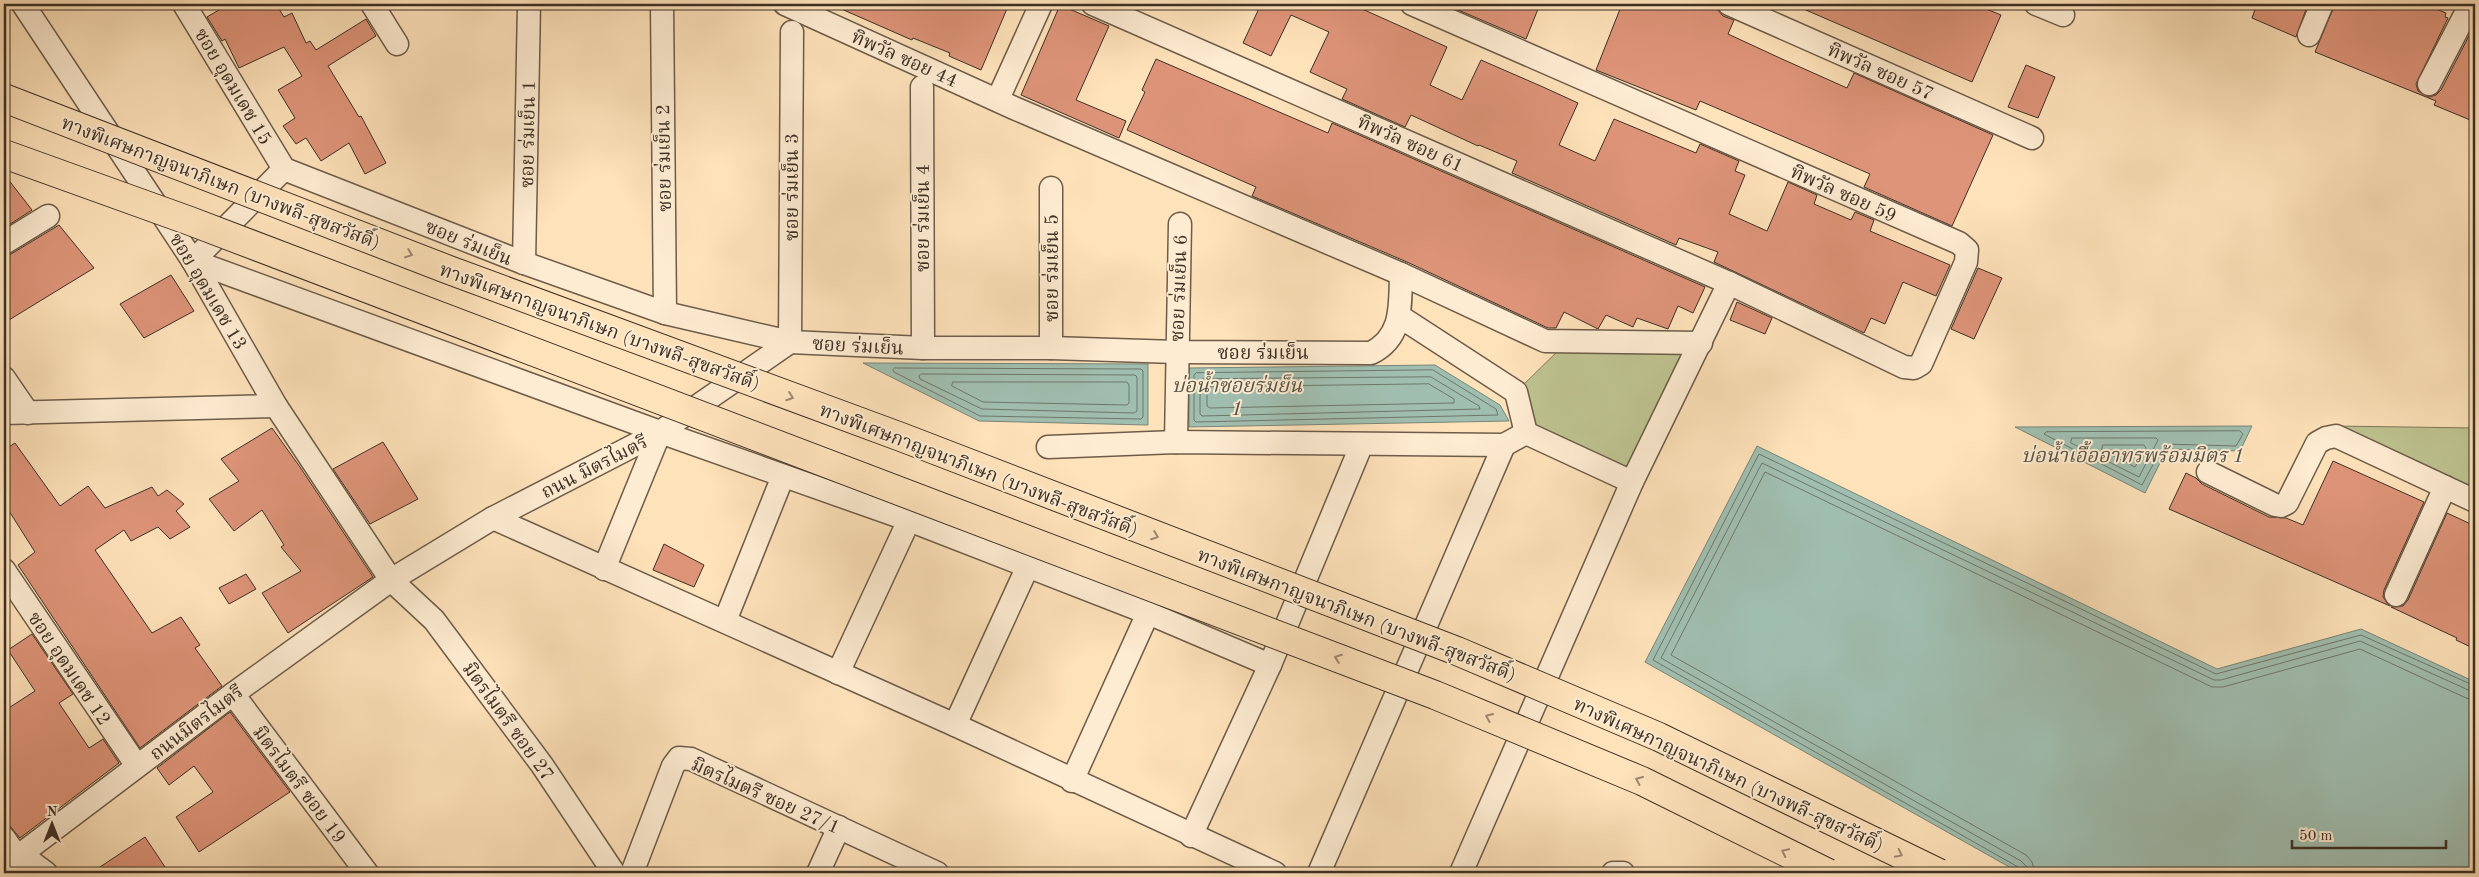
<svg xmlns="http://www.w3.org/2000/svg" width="2479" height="877" font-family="'Old Standard TT','Noto Serif Thai',serif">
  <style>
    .green { fill: #bec491; stroke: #7e7a5b }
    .water { fill: #a0beb0; stroke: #788578 }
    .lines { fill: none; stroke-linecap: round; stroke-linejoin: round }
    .shore { stroke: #6e776a; stroke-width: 1 }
    .building { fill: #de9479; stroke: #3d3025 }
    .street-casing { stroke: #6d5c4a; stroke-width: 25 }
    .street { stroke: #feecd2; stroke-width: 22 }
    .highway-bridge-casing { stroke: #3d3025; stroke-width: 30; stroke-linecap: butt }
    .highway-bridge { stroke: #fee2ba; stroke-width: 28 }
    .oneway { stroke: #9e8970 }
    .labels { text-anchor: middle; stroke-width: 4; stroke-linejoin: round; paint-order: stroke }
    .street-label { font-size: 19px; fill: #3d3025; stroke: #feecd2 }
    .water-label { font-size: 20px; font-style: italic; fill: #565448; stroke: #feecd2 }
  </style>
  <rect width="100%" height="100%" fill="#fee2ba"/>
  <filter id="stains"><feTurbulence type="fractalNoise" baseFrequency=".004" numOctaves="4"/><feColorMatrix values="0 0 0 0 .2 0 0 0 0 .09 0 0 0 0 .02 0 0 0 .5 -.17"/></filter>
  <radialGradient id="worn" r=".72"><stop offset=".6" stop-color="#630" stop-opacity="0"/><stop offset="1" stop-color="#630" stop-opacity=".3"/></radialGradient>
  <!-- green -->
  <g class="green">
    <polygon points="1567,342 1701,343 1632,482 1526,433 1516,392"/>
    <polygon points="2335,426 2475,428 2475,489"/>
  </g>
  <!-- water -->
  <g class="water">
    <polygon points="863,363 1148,364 1148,425 979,421"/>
    <polygon points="1435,365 1500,405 1509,421 1189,427 1189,368"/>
    <polygon points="2252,426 2240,451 2167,449 2145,493 2015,427"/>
    <polygon points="1757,446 2217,669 2361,629 2475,682 2475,873 2020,873 1645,662"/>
  </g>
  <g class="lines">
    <!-- shore -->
    <g class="shore">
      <polygon points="895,368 1141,369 1143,371 1143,417 1141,419 980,416 894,372 893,370"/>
      <polygon points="1433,370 1496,409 1498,415 1196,422 1194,420 1194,375 1196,373"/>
      <polygon points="922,374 1135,375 1137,377 1137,411 1134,413 982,409 920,379 919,376"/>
      <polygon points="1431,377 1479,406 1480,409 1202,416 1200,414 1200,381 1202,379"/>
      <polygon points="953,382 1127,382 1129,385 1129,403 1127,405 983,402 952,386"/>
      <polygon points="1429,384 1454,399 1454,403 1210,408 1207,406 1207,389 1210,387"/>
      <polygon points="2240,431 2243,434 2236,446 2164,444 2142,485 2044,434 2046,432"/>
      <polygon points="2072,438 2156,438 2158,440 2139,477 2071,443"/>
      <polygon points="2103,445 2144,445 2146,448 2135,467 2102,450"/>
      <polyline points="2021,873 2018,867 1653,660 1759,454 2216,674 2361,635 2475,686"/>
      <polyline points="2028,873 2026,866 2021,861 1661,658 1762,463 2214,680 2221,680 2360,641 2475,693"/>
      <polyline points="2035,873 2032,862 2026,855 1671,655 1765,472 2212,687 2223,687 2360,649 2466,698 2475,700"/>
    </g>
  </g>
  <!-- building -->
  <g class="building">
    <polygon points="229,4 276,4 284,17 292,13 306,43 310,41 316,50 366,19 376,36 328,66 359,117 361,116 386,163 365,174 349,143 321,161 306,138 296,144 283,126 295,118 278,90 302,76 284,47 239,68 225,39 222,41 207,17"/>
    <polygon points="830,4 1009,4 981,70 949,56 950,53 913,38 912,40"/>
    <polygon points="1261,4 1351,4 1447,47 1430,85 1462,100 1481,60 1543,87 1578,103 1559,145 1595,161 1614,119 1696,153 1700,144 1739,161 1735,171 1745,175 1729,214 1767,231 1788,182 1817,195 1814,204 1851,220 1855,212 1874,220 1870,231 1950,265 1936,296 1903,282 1885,324 1871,318 1864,333 1714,262 1718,252 1679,238 1676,245 1512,173 1517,161 1479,145 1478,146 1411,115 1405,127 1342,99 1347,89 1310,72 1329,32 1291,15 1271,56 1243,43"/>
    <polygon points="1444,4 1540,4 1526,39"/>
    <polygon points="1622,4 1703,4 1717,9 1723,16 1734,20 1728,34 1782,59 1847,88 1854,73 1993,135 1952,226 1864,187 1870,174 1810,148 1700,101 1696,110 1596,70"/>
    <polygon points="1792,4 1974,4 2001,15 1972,82"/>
    <polygon points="2257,4 2308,4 2296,37 2252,18"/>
    <polygon points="2335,4 2424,4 2446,13 2445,17 2448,18 2416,84 2418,91 2429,97 2436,95 2441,90 2473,28 2475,29 2475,122 2434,105 2436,101 2315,52"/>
    <polygon points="1060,5 1109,26 1076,100 1126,121 1119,138 1021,95"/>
    <polygon points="1156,59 1328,133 1332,123 1705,287 1693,313 1678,306 1668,329 1637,318 1633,327 1606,315 1598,329 1564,312 1556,328 1548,328 1407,262 1252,196 1256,187 1127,130 1145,92 1142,90"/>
    <polygon points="2026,65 2055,77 2038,118 2008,107"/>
    <polygon points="4,174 32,210 4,228"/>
    <polygon points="59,225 94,268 4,323 4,256 11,254"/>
    <polygon points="1978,268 2002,278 1974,339 1951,329"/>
    <polygon points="171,275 194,311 144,338 120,304"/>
    <polygon points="1737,302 1772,318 1765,334 1730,320"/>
    <polygon points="272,428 300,467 373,577 288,633 262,593 301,571 281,547 284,545 262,510 234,531 209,499 239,481 221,459"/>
    <polygon points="383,442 418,499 370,524 333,469"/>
    <polygon points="15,443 60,506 88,486 105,508 152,487 158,496 167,490 184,504 176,511 190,527 170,539 158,527 131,541 124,530 95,550 152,633 181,617 200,645 195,648 222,686 140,748 18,565 35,552 4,503 4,450"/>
    <polygon points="2333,461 2424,502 2384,590 2383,597 2390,606 2169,509 2186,473 2196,478 2202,484 2269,517 2286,518 2303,525"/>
    <polygon points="2447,513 2475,526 2475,649 2456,640 2457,638 2391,607 2403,606 2408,600"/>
    <polygon points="664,544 704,565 694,587 653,570"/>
    <polygon points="246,574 256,589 229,604 219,588"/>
    <polygon points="32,634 73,694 59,703 89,748 103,739 119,763 20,838 4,819 4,711 35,691 8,650"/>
    <polygon points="230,712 290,792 199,852 176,817 213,792 194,766 169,785 157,768"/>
    <polygon points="145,837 169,873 91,873"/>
  </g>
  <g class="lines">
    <!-- street casing -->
    <g class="street-casing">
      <g id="street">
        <polyline points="23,4 193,261 276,406 391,580 434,620 542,765 614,873"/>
        <polyline points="184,4 284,169"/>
        <polyline points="372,4 397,44"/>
        <polyline points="662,4 665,313"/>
        <polyline points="785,4 1014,108 1401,274 1545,341 1701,343"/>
        <polyline points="1093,4 1729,283 1904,367 1914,368 1921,364 1966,262 1967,250 1959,243 1412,4"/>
        <polyline points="1729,4 2032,138"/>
        <polyline points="2036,4 2063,15"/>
        <polyline points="2309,35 2322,4"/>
        <polyline points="2429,84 2468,9"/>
        <polyline points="922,87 923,348"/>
        <polyline points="998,99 1041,4"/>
        <path d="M284,169L524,263L665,313L790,342L923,348H1051L1176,352L1371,353C1403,337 1400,306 1401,274"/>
        <polyline points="4,243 48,216"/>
        <polyline points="193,261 660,432 909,520 1148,613 1072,781"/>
        <polyline points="193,261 284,169"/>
        <polyline points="524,263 529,4"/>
        <polyline points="1399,316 1516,392 1526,433 1632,482"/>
        <polyline points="790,342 792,32"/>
        <polyline points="1051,348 1051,188"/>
        <polyline points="4,378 28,413"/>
        <polyline points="4,413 276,406"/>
        <polyline points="1176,442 1180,224"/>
        <polyline points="1048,447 1176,442 1504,445 1526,433"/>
        <polyline points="2208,472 2275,505 2281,506 2287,503 2317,443 2326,438 2336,436 2475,501"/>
        <polyline points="493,518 955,725 1275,873"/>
        <polyline points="604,569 660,432"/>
        <polyline points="4,570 137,766"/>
        <polyline points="2396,595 2445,487"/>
        <polyline points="1148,613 1270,665"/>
        <polyline points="725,621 783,476"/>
        <polyline points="838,673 909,520"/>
        <polyline points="233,694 367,873"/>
        <polyline points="955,725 1028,566"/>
        <polyline points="1191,836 1270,665 1361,446"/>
        <polyline points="4,838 17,857 34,864 46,873"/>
        <polyline points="4,867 233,694 391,580 493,518 660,432 790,342"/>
        <polyline points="632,873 673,766 679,758 691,759 937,873"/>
        <polyline points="818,873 839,827"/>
        <polyline points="1319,873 1504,445"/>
        <polyline points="1461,873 1632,482 1729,283"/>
        <polyline points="1613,873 1623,873"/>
      </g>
    </g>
    <!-- street -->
    <use href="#street" class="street"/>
    <!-- highway-bridge casing -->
    <g class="highway-bridge-casing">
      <g id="highway-bridge">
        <polyline points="4,98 449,270 901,437 1457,651 1659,737 1939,873"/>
        <polyline points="4,154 190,221 1435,695 1642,781 1828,873"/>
      </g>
    </g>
    <!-- highway-bridge -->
    <use href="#highway-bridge" class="highway-bridge"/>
  </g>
  <!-- one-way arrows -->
  <defs><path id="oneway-chevron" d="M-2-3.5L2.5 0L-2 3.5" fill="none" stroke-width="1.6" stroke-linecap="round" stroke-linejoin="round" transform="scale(1.25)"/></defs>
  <g class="oneway">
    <use href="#oneway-chevron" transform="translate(409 254) rotate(21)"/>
    <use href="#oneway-chevron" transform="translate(790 397) rotate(20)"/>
    <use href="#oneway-chevron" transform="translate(1155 536) rotate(21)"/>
    <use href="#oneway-chevron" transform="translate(1338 658) rotate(-159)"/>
    <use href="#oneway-chevron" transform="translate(1489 717) rotate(-157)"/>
    <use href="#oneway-chevron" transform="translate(1639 780) rotate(-156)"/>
    <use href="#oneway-chevron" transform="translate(1785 852) rotate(-154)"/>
    <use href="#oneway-chevron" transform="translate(1899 854) rotate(26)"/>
  </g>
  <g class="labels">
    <!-- street labels -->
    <g class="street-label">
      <text transform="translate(905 58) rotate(24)" y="7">ทิพวัล ซอย 44</text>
      <text transform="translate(1881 71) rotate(24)" y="7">ทิพวัล ซอย 57</text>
      <text transform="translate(234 86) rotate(59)" y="7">ซอย อุดมเดช 15</text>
      <text transform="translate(527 134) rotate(-89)" y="7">ซอย ร่มเย็น 1</text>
      <text transform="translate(1411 143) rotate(24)" y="7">ทิพวัล ซอย 61</text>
      <text transform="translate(663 158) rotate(-91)" y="7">ซอย ร่มเย็น 2</text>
      <text transform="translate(221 182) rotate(21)" y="7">ทางพิเศษกาญจนาภิเษก (บางพลี-สุขสวัสดิ์)</text>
      <text transform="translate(791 187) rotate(-90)" y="7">ซอย ร่มเย็น 3</text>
      <text transform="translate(1844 193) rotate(24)" y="7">ทิพวัล ซอย 59</text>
      <text transform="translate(922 218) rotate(-90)" y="7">ซอย ร่มเย็น 4</text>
      <text transform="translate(469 242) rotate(22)" y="7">ซอย ร่มเย็น</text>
      <text transform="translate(1051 268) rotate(-90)" y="7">ซอย ร่มเย็น 5</text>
      <text transform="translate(1178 288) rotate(-88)" y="7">ซอย ร่มเย็น 6</text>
      <text transform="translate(209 291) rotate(59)" y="7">ซอย อุดมเดช 13</text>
      <text transform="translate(600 326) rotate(20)" y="7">ทางพิเศษกาญจนาภิเษก (บางพลี-สุขสวัสดิ์)</text>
      <text transform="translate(858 345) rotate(3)" y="7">ซอย ร่มเย็น</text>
      <text x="1263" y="359">ซอย ร่มเย็น</text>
      <text transform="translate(594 466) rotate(-27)" y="7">ถนน มิตรไมตรี</text>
      <text transform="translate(979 469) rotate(21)" y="7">ทางพิเศษกาญจนาภิเษก (บางพลี-สุขสวัสดิ์)</text>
      <text transform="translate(1357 614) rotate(21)" y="7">ทางพิเศษกาญจนาภิเษก (บางพลี-สุขสวัสดิ์)</text>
      <text transform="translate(70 668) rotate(56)" y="7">ซอย อุดมเดช 12</text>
      <text transform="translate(509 721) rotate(54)" y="7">มิตรไมตรี ซอย 27</text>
      <text transform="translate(196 722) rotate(-37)" y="7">ถนนมิตรไมตรี</text>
      <text transform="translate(1729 774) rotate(25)" y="7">ทางพิเศษกาญจนาภิเษก (บางพลี-สุขสวัสดิ์)</text>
      <text transform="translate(300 784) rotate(53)" y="7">มิตรไมตรี ซอย 19</text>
      <text transform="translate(766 795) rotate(24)" y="7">มิตรไมตรี ซอย 27/1</text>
    </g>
    <!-- water labels -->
    <g class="water-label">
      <text x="1237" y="392">บ่อน้ำซอยร่มย็น<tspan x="1237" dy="23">1</tspan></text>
      <text x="2133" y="462">บ่อน้ำเอื้ออาทรพร้อมมิตร 1</text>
    </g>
  </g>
  <!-- margin -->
  <rect width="2479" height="877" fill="none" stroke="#fee2ba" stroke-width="20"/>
  <rect x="5" y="5" width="2469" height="867" fill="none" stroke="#3d3025" stroke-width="2.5"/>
  <rect x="10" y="10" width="2459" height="857" fill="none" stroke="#3d3025"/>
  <!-- north arrow -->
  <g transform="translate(52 824)" stroke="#feecd2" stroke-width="4" paint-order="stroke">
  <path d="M0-4L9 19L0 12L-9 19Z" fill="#3d3025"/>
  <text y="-8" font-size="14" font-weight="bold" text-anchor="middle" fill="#3d3025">N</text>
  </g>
  <!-- scale -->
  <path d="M2292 840v8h154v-8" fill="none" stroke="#3d3025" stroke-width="2.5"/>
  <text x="2299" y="840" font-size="15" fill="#3d3025" stroke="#feecd2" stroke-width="4" paint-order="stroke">50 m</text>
  <rect width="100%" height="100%" filter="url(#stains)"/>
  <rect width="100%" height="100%" fill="url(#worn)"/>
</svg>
